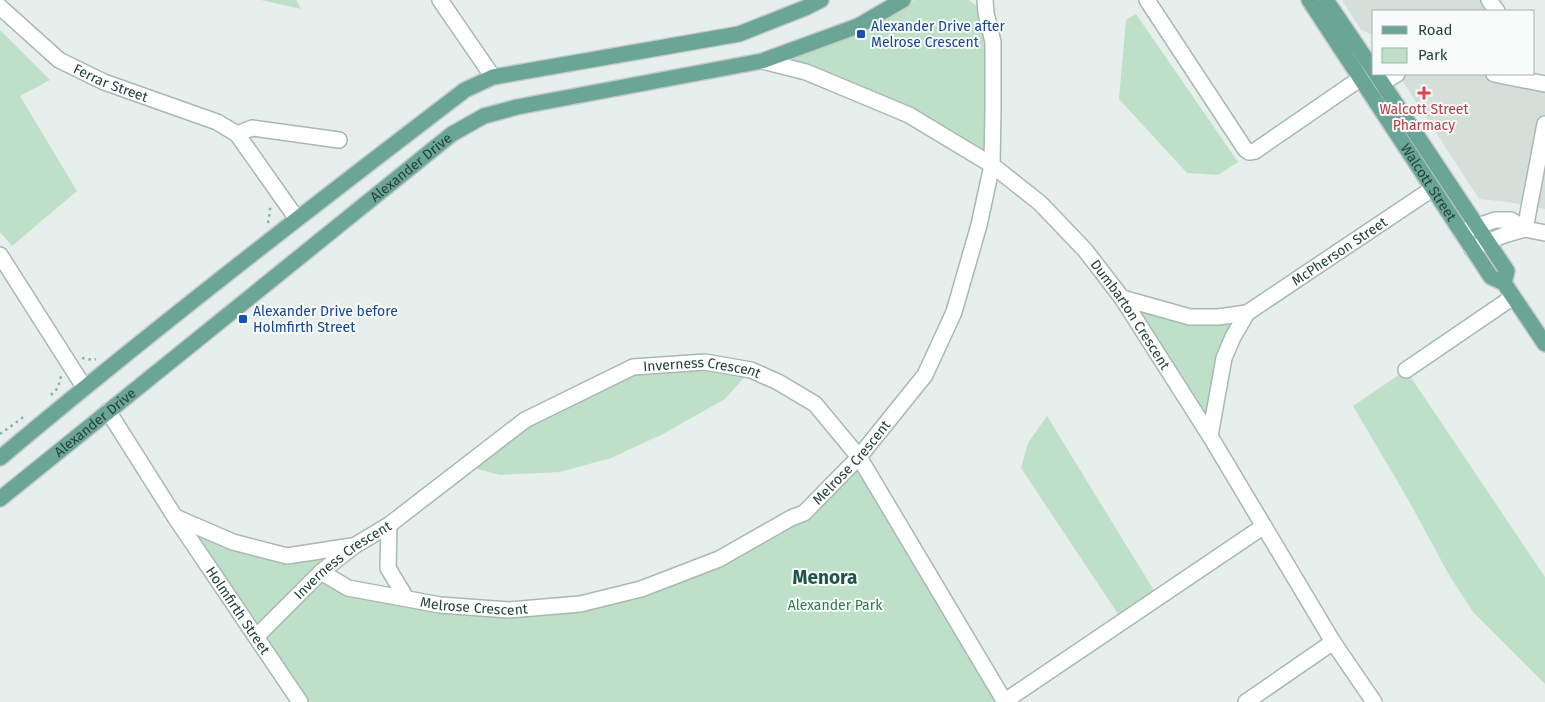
<svg xmlns="http://www.w3.org/2000/svg" width="1545" height="702" font-family="'Fira Sans',sans-serif">
  <style>
    .built { fill: #d4dfda }
    .green { fill: #bfe0c8 }
    .lines { fill: none; stroke-linecap: round; stroke-linejoin: round }
    .minor-casing { stroke: #a8b8b2; stroke-width: 18 }
    .major-casing { stroke: #c2cac8; stroke-width: 18 }
    .path { stroke: #86b3a5; stroke-width: 2.5; stroke-dasharray: 2.5 4; stroke-linecap: butt }
    .minor { stroke: #fff; stroke-width: 15 }
    .major { stroke: #6aa596; stroke-width: 15 }
    .transit-dot { fill: #1a4fb4; stroke: #f7fbf9; stroke-width: 2 }
    .health-dot { fill: #e0444e; stroke: #f7fbf9; stroke-width: 2 }
    .labels { text-anchor: middle; stroke-width: 4; stroke-linejoin: round; paint-order: stroke }
    .transit-label { font-size: 14px; fill: #164399; stroke: #f7fbf9; text-anchor: start }
    .street-label { font-size: 14px; fill: #24423a; stroke: #f7fbf9 }
    .health-label { font-size: 14px; fill: #be3a42; stroke: #f7fbf9 }
    .park-label { font-size: 14px; fill: #2d7a4b; stroke: #f7fbf9 }
    .district-label { font-size: 19px; font-weight: bold; fill: #1f5548; stroke: #f7fbf9 }
  </style>
  <rect width="100%" height="100%" fill="#e6efeb"/>
  <!-- built -->
  <g class="built">
    <polygon points="1342,0 1489,0 1497,11 1374,11 1374,35 1361,30"/>
    <polygon points="1398,74 1515,74 1545,84 1545,209 1508,202 1479,199"/>
  </g>
  <!-- green -->
  <g class="green">
    <polygon points="261,0 296,0 301,9"/>
    <polygon points="914,0 969,0 986,13 992,165 909,115 762,61 858,26"/>
    <polygon points="1136,14 1238,162 1218,175 1187,173 1119,99 1126,20"/>
    <polygon points="0,30 50,80 20,96 77,191 12,246 0,232"/>
    <polygon points="1122,298 1190,317 1247,313 1224,358 1210,436"/>
    <polygon points="633,367 751,370 725,399 663,434 611,458 560,472 500,475 465,466 525,420"/>
    <polygon points="1406,370 1545,577 1545,684 1473,612 1449,575 1409,501 1353,406"/>
    <polygon points="1047,416 1158,597 1122,620 1021,468 1028,443"/>
    <polygon points="859,457 1005,702 300,702 175,517 287,556 354,546 321,571 348,588 508,610 641,589 804,513"/>
  </g>
  <g class="lines">
    <!-- minor casing -->
    <g class="minor-casing">
      <g id="minor">
        <polyline points="440,0 493,77"/>
        <polyline points="1147,0 1245,149 1249,152 1255,151 1361,78 1369,70"/>
        <polyline points="1489,0 1497,11"/>
        <path id="s1" d="M0,7L59,60L104,82L217,122L237,134L297,219"/>
        <path id="s2" d="M762,61L806,72L909,115L992,165L1040,203L1085,250L1122,298L1210,436L1333,642L1374,702"/>
        <polyline points="1494,74 1545,84"/>
        <polyline points="1370,80 1382,83 1397,74"/>
        <polyline points="237,134 252,128 339,140"/>
        <polyline points="1525,229 1545,124"/>
        <polyline points="1461,232 1495,220 1511,220 1525,229 1545,233"/>
        <polyline points="1472,249 1504,235 1525,229"/>
        <polyline points="0,255 84,387"/>
        <polyline points="1122,298 1190,317 1218,317 1247,313"/>
        <polyline points="1406,370 1513,297"/>
        <path id="s3" d="M108,411L175,517L300,702"/>
        <path id="s4" d="M1210,436L1224,358L1233,337L1247,313L1432,189"/>
        <polyline points="175,517 233,542 287,556 352,546"/>
        <polyline points="389,525 388,568 406,598"/>
        <path id="s5" d="M321,572L348,588L440,605L509,610L580,604L641,589L719,559L791,518L804,513L859,457L925,375L954,312L979,225L992,165L993,110V42L986,13L985,0"/>
        <path id="s6" d="M257,636L321,572L354,546L389,525L525,420L633,367L705,362L751,370L778,382L815,404L859,457L1005,702"/>
        <polyline points="1005,701 1264,526"/>
        <polyline points="1246,702 1333,642"/>
      </g>
    </g>
    <!-- major casing -->
    <g class="major-casing">
      <g id="major">
        <path id="s7" d="M1309,0L1491,277L1504,283L1545,344"/>
        <polyline points="1326,0 1374,71"/>
        <polyline points="1376,74 1507,271 1504,283"/>
        <path d="M0,458C151,331 308,210 465,90L493,77L739,34L805,8L821,0"/>
        <path id="s8" d="M0,499L452,134L484,116L517,107L762,61L858,26L903,0"/>
      </g>
    </g>
    <!-- path -->
    <g class="path">
      <polyline points="268,223 270,212 270,206"/>
      <polyline points="82,358 93,360 96,359"/>
      <polyline points="51,395 58,388 61,376"/>
      <polyline points="0,434 25,416"/>
    </g>
    <!-- minor -->
    <use href="#minor" class="minor"/>
    <!-- major -->
    <use href="#major" class="major"/>
  </g>
  <!-- markers -->
  <g class="transit-dot">
    <rect x="856" y="29" width="10" height="10" rx="2.5"/>
    <rect x="238" y="314" width="10" height="10" rx="2.5"/>
  </g>
  <path class="health-dot" d="M1421.5 85.5h5v5h5v5h-5v5h-5v-5h-5v-5h5z"/>
  <g class="labels">
    <!-- transit labels -->
    <g class="transit-label">
      <text x="871" y="31">Alexander Drive after<tspan x="871" dy="16">Melrose Crescent</tspan></text>
      <text x="253" y="316">Alexander Drive before<tspan x="253" dy="16">Holmfirth Street</tspan></text>
    </g>
    <!-- street labels -->
    <g class="street-label">
      <text dy="5" stroke="none"><textPath href="#s1" startOffset="136">Ferrar Street</textPath></text>
      <text dy="5" stroke="none"><textPath href="#s8" startOffset="528">Alexander Drive</textPath></text>
      <text dy="5" stroke="none"><textPath href="#s7" startOffset="218">Walcott Street</textPath></text>
      <text dy="5" stroke="none"><textPath href="#s4" startOffset="241">McPherson Street</textPath></text>
      <text dy="5" stroke="none"><textPath href="#s2" startOffset="459">Dumbarton Crescent</textPath></text>
      <text dy="5" stroke="none"><textPath href="#s6" startOffset="535">Inverness Crescent</textPath></text>
      <text dy="5" stroke="none"><textPath href="#s8" startOffset="122">Alexander Drive</textPath></text>
      <text dy="5" stroke="none"><textPath href="#s5" startOffset="578">Melrose Crescent</textPath></text>
      <text dy="5" stroke="none"><textPath href="#s6" startOffset="115">Inverness Crescent</textPath></text>
      <text dy="5" stroke="none"><textPath href="#s5" startOffset="159">Melrose Crescent</textPath></text>
      <text dy="5" stroke="none"><textPath href="#s3" startOffset="238">Holmfirth Street</textPath></text>
    </g>
    <!-- health labels -->
    <g class="health-label">
      <text x="1424" y="114">Walcott Street<tspan x="1424" dy="16">Pharmacy</tspan></text>
    </g>
    <!-- park labels -->
    <g class="park-label">
      <text x="835" y="610">Alexander Park</text>
    </g>
    <!-- district labels -->
    <g class="district-label">
      <text x="825" y="584">Menora</text>
    </g>
  </g>
  <!-- legend -->
  <rect x="1372" y="10" width="162" height="65" fill="#f7fbf9" stroke="#a3b1ad"/>
  <rect x="1382" y="26" width="25" height="8" fill="#6aa596" stroke="#a3b1ad"/>
  <text x="1418" y="35" font-size="15" fill="#24423a">Road</text>
  <rect x="1382" y="48" width="25" height="15" fill="#bfe0c8" stroke="#a3b1ad"/>
  <text x="1418" y="60" font-size="15" fill="#24423a">Park</text>
</svg>
